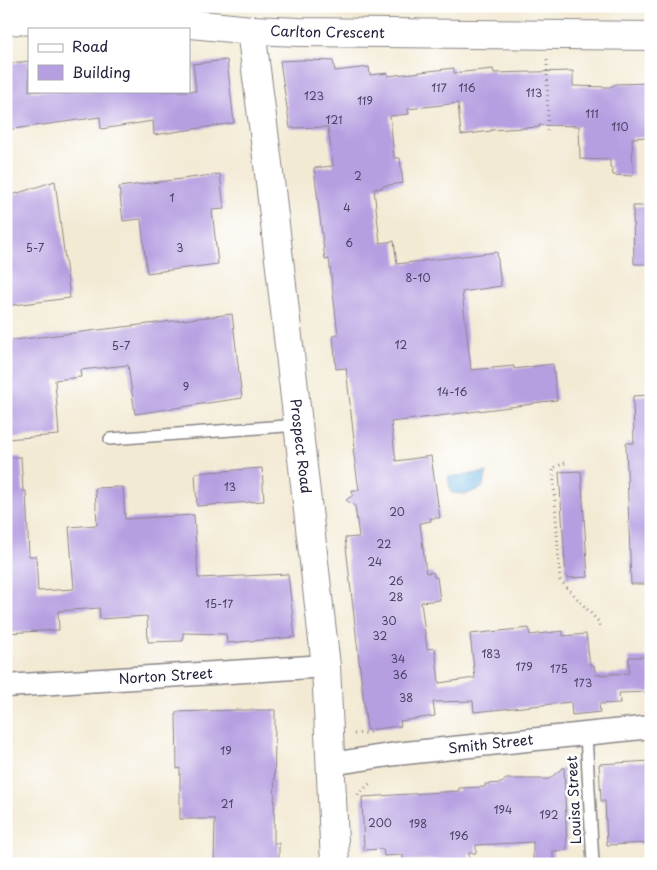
<svg xmlns="http://www.w3.org/2000/svg" width="657" height="870" font-family="'Playpen Sans',sans-serif">
  <style>
    .water { fill: #68b2e0; stroke: #456a8e }
    .building { fill: #b59fe1 }
    .lines { fill: none; stroke-linecap: round; stroke-linejoin: round }
    .lane-casing { stroke: #8a8688; stroke-width: 14 }
    .street-casing { stroke: #8a8688; stroke-width: 25 }
    .secondary-casing { stroke: #8a8688; stroke-width: 30 }
    .highway-casing { stroke: #8a8688; stroke-width: 30 }
    .path { stroke: #8a8688; stroke-width: 3; stroke-dasharray: 1 4; stroke-linecap: butt }
    .lane { stroke: #fff; stroke-width: 11 }
    .street { stroke: #fff; stroke-width: 22 }
    .secondary { stroke: #fff; stroke-width: 28 }
    .highway { stroke: #fff; stroke-width: 28 }
    .labels { text-anchor: middle; stroke-width: 5; stroke-linejoin: round; paint-order: stroke }
    .number-label { font-size: 11px; fill: #474164 }
    .street-label { font-size: 14px; fill: #22223b; stroke: #fff }
  </style>
  <rect width="100%" height="100%" fill="#fff"/>
  <filter id="ink" filterUnits="userSpaceOnUse"><feTurbulence type="fractalNoise" baseFrequency=".02" numOctaves="2"/><feDisplacementMap in="SourceGraphic" scale="10" xChannelSelector="R" yChannelSelector="G"/><feConvolveMatrix kernelMatrix="1 2 1 2 8 2 1 2 1" color-interpolation-filters="sRGB"/></filter>
  <filter id="wash" filterUnits="userSpaceOnUse"><feTurbulence type="fractalNoise" baseFrequency=".0096" numOctaves="4" result="noise"/><feDisplacementMap in="SourceGraphic" scale="20" xChannelSelector="R" yChannelSelector="G"/><feGaussianBlur stdDeviation="1.12" result="paint"/><feColorMatrix in="noise" values="0 0 0 0 0 0 0 0 0 0 0 0 0 0 0 0 0 1.4 0 .05"/><feComposite in="paint" operator="in"/></filter>
  <g filter="url(#wash)">
    <rect width="100%" height="100%" fill="#f3ead4"/>
    <!-- water -->
    <polygon class="water" points="487,472 482,488 466,494 451,493 448,477"/>
    <g id="blocks">
      <!-- building -->
      <g class="building">
        <polygon points="227,60 234,123 154,135 153,121 101,129 100,117 6,130 6,64 29,61 29,91 196,91 193,64"/>
        <polygon points="301,60 333,61 335,71 369,67 370,75 388,73 388,76 454,68 454,73 493,69 494,73 573,71 573,86 610,87 616,84 651,83 651,137 632,138 633,176 613,175 612,168 610,167 610,160 580,159 579,126 539,125 540,127 491,130 491,131 461,135 458,103 408,109 409,114 390,116 394,158 400,158 403,183 382,186 382,188 374,189 380,243 394,241 397,264 497,252 501,286 462,292 471,370 514,366 514,369 553,364 557,400 533,403 533,404 391,422 396,461 431,456 440,518 430,518 431,521 420,523 426,573 433,572 434,577 437,577 440,600 421,602 427,649 435,648 439,683 475,678 470,634 529,628 530,635 563,631 563,636 586,634 590,665 594,665 596,675 629,673 629,657 651,657 651,692 619,693 620,703 599,704 600,712 572,715 571,702 474,712 473,701 433,702 435,716 400,721 401,726 367,730 345,538 359,537 355,506 346,500 353,495 352,490 359,490 353,449 355,449 346,368 336,369 333,336 338,335 329,259 325,260 314,168 333,166 328,127 290,128 280,61"/>
        <polygon points="220,174 224,209 212,210 218,264 147,273 141,219 123,221 119,187"/>
        <polygon points="55,181 70,298 6,306 6,197"/>
        <polygon points="633,206 651,206 651,264 634,264"/>
        <polygon points="232,314 242,398 135,414 128,365 80,370 81,377 55,380 59,435 6,439 6,341"/>
        <polygon points="651,395 651,584 631,584 626,443 634,443 633,396"/>
        <polygon points="6,457 21,457 23,491 26,491 29,556 36,556 38,591 74,589 69,527 97,525 95,488 123,487 125,519 194,515 198,578 288,574 295,637 227,643 226,634 183,633 183,641 148,642 147,616 100,619 99,608 58,611 59,630 6,633"/>
        <polygon points="262,468 264,501 197,506 195,473"/>
        <polygon points="581,471 588,577 566,578 559,472"/>
        <polygon points="238,710 275,710 274,843 279,843 279,864 214,864 215,819 180,819 180,768 177,769 176,712"/>
        <polygon points="651,761 651,843 607,845 605,801 601,801 599,764"/>
        <polygon points="564,767 567,850 553,851 553,861 533,861 533,842 476,845 476,853 469,853 469,862 444,863 444,859 403,861 403,855 384,856 383,849 364,850 362,797 459,791 459,788 485,787 485,784 502,783 506,779 549,779"/>
      </g>
    </g>
  </g>
  <g filter="url(#ink)">
    <use href="#blocks" fill-opacity="0" stroke="#8a8688" stroke-width="1"/>
    <g class="lines">
      <!-- lane casing -->
      <g class="lane-casing">
        <g id="lane">
          <polyline points="110,439 298,425"/>
          <polyline points="586,734 593,864"/>
        </g>
      </g>
      <!-- street casing -->
      <g class="street-casing">
        <g id="street">
          <path id="s1" d="M6,686L326,666"/>
          <path id="s2" d="M331,764L396,754L651,727"/>
        </g>
      </g>
      <!-- secondary casing -->
      <g class="secondary-casing">
        <g id="secondary">
          <path id="s3" d="M6,20L75,22L162,21L251,30L300,32L651,36"/>
          <path id="s4" d="M251,30L268,164L326,666L335,864"/>
        </g>
      </g>
      <!-- highway casing -->
      <g class="highway-casing">
        <polyline id="highway" points="105,6 162,21"/>
      </g>
      <!-- path -->
      <g class="path">
        <polyline points="547,60 548,133"/>
        <polyline points="565,463 553,468 560,580 598,621 599,627"/>
        <polyline points="354,734 372,732"/>
        <polyline points="358,795 371,782"/>
      </g>
      <!-- lane -->
      <use href="#lane" class="lane"/>
      <!-- street -->
      <use href="#street" class="street"/>
      <!-- secondary -->
      <use href="#secondary" class="secondary"/>
      <!-- highway -->
      <use href="#highway" class="highway"/>
    </g>
  </g>
  <g class="labels">
    <!-- number labels -->
    <g class="number-label">
      <text x="439" y="92">117</text>
      <text x="467" y="92">116</text>
      <text x="534" y="97">113</text>
      <text x="314" y="100">123</text>
      <text x="365" y="105">119</text>
      <text x="592" y="118">111</text>
      <text x="334" y="124">121</text>
      <text x="620" y="131">110</text>
      <text x="358" y="180">2</text>
      <text x="172" y="202">1</text>
      <text x="347" y="212">4</text>
      <text x="349" y="247">6</text>
      <text x="35" y="252">5-7</text>
      <text x="180" y="252">3</text>
      <text x="418" y="282">8-10</text>
      <text x="401" y="349">12</text>
      <text x="121" y="350">5-7</text>
      <text x="186" y="391">9</text>
      <text x="452" y="396">14-16</text>
      <text x="230" y="491">13</text>
      <text x="397" y="516">20</text>
      <text x="384" y="548">22</text>
      <text x="375" y="566">24</text>
      <text x="396" y="585">26</text>
      <text x="396" y="601">28</text>
      <text x="219" y="608">15-17</text>
      <text x="389" y="625">30</text>
      <text x="380" y="640">32</text>
      <text x="491" y="658">183</text>
      <text x="398" y="663">34</text>
      <text x="524" y="671">179</text>
      <text x="559" y="673">175</text>
      <text x="400" y="679">36</text>
      <text x="583" y="687">173</text>
      <text x="406" y="702">38</text>
      <text x="226" y="755">19</text>
      <text x="227" y="808">21</text>
      <text x="503" y="814">194</text>
      <text x="549" y="819">192</text>
      <text x="380" y="827">200</text>
      <text x="418" y="828">198</text>
      <text x="459" y="840">196</text>
    </g>
    <!-- street labels -->
    <g class="street-label">
      <text dy="5" stroke="none"><textPath href="#s3" startOffset="322">Carlton Crescent</textPath></text>
      <text dy="5" stroke="none"><textPath href="#s4" startOffset="419">Prospect Road</textPath></text>
      <text dy="5" stroke="none"><textPath href="#s1" startOffset="160">Norton Street</textPath></text>
      <text dy="5" stroke="none"><textPath href="#s2" startOffset="161">Smith Street</textPath></text>
      <text transform="translate(574 800) rotate(-93)" y="5">Louisa Street</text>
    </g>
  </g>
  <!-- margin -->
  <rect width="657" height="870" fill="none" stroke="#fff" stroke-width="25"/>
  <!-- legend -->
  <rect x="28" y="28" width="162" height="65" fill="#ffffff" stroke="#a7a7b1"/>
  <rect x="38" y="44" width="25" height="8" fill="#ffffff" stroke="#a7a7b1"/>
  <text x="72" y="52" font-size="15" fill="#22223b">Road</text>
  <rect x="38" y="65" width="25" height="15" fill="#b59fe1" stroke="#a7a7b1"/>
  <text x="72" y="78" font-size="15" fill="#22223b">Building</text>
</svg>
